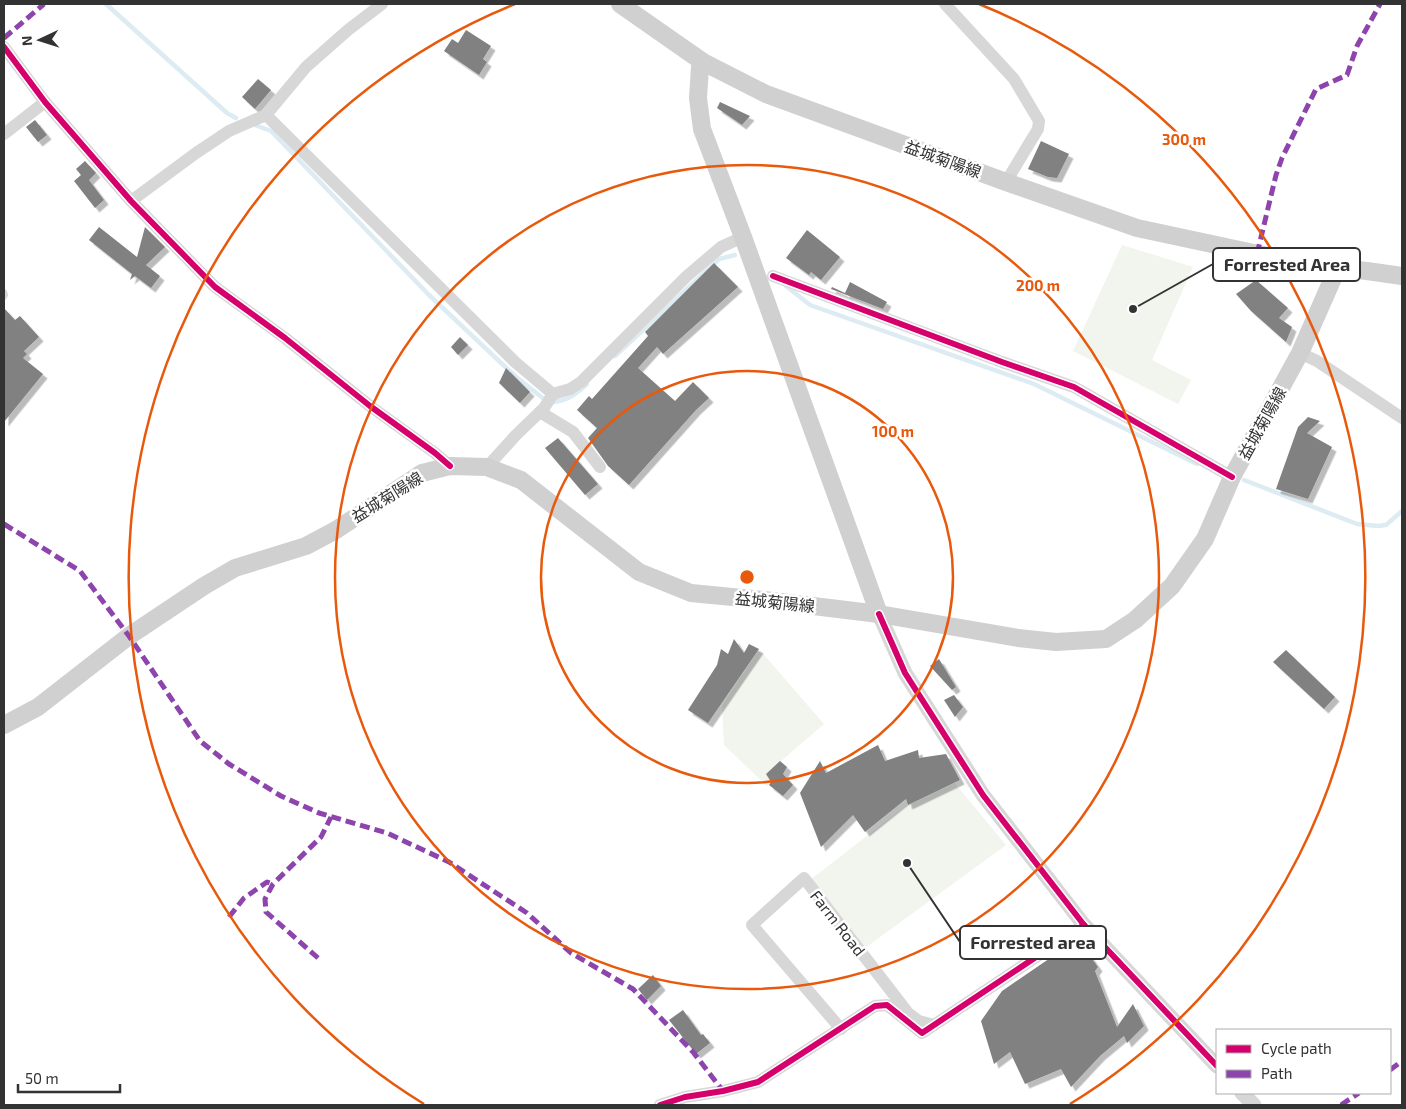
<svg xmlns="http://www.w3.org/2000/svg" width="1406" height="1109" font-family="'Exo 2','Noto Sans JP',sans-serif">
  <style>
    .green { fill: #f1f5ed }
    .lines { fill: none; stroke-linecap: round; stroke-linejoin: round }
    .stream { stroke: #ddebf3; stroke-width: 4.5 }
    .building { fill: #818181; filter: url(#shadow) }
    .service { stroke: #d7d7d7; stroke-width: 6 }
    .minor { stroke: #d7d7d7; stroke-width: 12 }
    .tertiary { stroke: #d7d7d7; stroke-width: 15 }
    .secondary { stroke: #d0d0d0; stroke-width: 18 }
    .quiet { stroke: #8e44ad; stroke-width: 5; stroke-dasharray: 10 5; stroke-linecap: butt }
    .cycleway-casing { stroke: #fff; stroke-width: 9 }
    .cycleway { stroke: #d6006c; stroke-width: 6 }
    .ring { fill: none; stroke: #e8590c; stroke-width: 2.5 }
    .labels { text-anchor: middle; stroke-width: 5; stroke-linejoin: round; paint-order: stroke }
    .street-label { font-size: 16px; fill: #333; stroke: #fff }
    .centre { fill: #e8590c; stroke: #fff; stroke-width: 2.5 }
    .ring-label { font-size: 15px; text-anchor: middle; font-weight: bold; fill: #e8590c; stroke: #fff; stroke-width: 5; stroke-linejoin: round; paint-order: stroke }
    .leader { fill: none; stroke: #333; stroke-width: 2 }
    .callout-dot { fill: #333; stroke: #fff; stroke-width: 2 }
    .callout { fill: #fff; stroke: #333; stroke-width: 2 }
    .callout-label { font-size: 18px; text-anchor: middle; font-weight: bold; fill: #333 }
  </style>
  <defs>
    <filter id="shadow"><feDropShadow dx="4.5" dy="4.5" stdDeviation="0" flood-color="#0004"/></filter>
  </defs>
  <rect width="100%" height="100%" fill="#fff"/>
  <!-- green -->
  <g class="green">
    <polygon points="1122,245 1193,267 1152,360 1191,380 1178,404 1073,351"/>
    <polygon points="759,649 824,724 766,774 771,782 767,786 724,745 722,706"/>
    <polygon points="947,774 1006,845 865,948 810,880"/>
  </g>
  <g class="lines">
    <!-- stream -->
    <g class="stream">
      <polyline points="106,4 227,113 236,118"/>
      <polyline points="255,125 271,131 428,294 515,376 544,399"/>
      <polyline points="786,286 810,305 1034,384 1197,464"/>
      <polyline points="615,356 719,259 735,255"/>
      <path d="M554,402C567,401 577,394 587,384"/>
      <polyline points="1244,480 1357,524 1378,526 1386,525 1402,511"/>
    </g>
  </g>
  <!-- building -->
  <g class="building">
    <polygon points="466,30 491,46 483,59 487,62 479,75 444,51 452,39 458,43"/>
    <polygon points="258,79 271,90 255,109 242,97"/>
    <polygon points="720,102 750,116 742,125 717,108"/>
    <polygon points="35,120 47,135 38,142 26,127"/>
    <polygon points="1041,141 1069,154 1057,178 1048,177 1028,169"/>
    <polygon points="85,161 96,173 89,180 104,200 95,208 74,181 81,175 76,169"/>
    <polygon points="99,227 137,257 145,227 165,247 146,265 160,276 151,288 135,276 130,280 132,274 89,240"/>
    <polygon points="807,230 840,257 821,280 811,272 809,275 786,258"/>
    <polygon points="714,263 738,287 663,354 657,347 638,368 675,401 693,382 709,398 696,410 629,485 608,466 588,438 597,428 577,410 589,396 592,399 648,336 645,332"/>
    <polygon points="1256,280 1288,308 1279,318 1292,327 1286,342 1251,311 1236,294"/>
    <polygon points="850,282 887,302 883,309 831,289 832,287 845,293"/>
    <polygon points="4,308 15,320 20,316 39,337 24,351 27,354 23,358 43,374 4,422"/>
    <polygon points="460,337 468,345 458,355 451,347"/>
    <polygon points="506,368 530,392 520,403 499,383"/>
    <polygon points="1308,417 1320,421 1307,433 1332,447 1308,499 1276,489 1298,427"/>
    <polygon points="558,438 598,484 585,495 545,448"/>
    <polygon points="734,639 744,653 749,644 759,649 708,723 688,710 717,665 721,649 728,654"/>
    <polygon points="1286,650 1335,697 1324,709 1273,662"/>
    <polygon points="939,659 956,687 952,690 930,666"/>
    <polygon points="954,695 963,707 955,717 944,700"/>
    <polygon points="878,745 885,761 918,750 919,758 946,754 960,780 908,805 906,799 865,832 853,815 821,847 800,793 820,761 826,773"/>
    <polygon points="780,761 787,767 783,774 793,785 783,796 769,785 771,782 766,774"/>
    <polygon points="1078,939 1098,967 1095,971 1117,1027 1133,1004 1144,1026 1127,1043 1124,1036 1100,1056 1071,1087 1061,1069 1025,1084 1010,1052 994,1064 981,1021 1002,991"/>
    <polygon points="653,975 661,986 647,1000 638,989"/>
    <polygon points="683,1010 701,1035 703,1034 710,1043 696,1054 669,1020"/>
  </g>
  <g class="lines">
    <!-- service -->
    <polyline class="service" points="4,292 5,295 4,297"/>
    <!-- minor -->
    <g class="minor">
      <polyline points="945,4 1014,79 1039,121 1038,129 1006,182"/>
      <polyline points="4,47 45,102 131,201 215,287 285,338 370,406 435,453 450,466"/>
      <polyline points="266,115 515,362 553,394"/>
      <polyline points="4,134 45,102"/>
      <polyline points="131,201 196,153 229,131 266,115 306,67 348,30 382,4"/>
      <polyline points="773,276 1002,362 1074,387 1232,477"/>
      <polyline points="1300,353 1317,361 1402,418"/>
      <polyline points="540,412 573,432 600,467"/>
      <polyline points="487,467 516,435 544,408 553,394 570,389 581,382 687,276 721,247 743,237"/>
      <polyline points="841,1029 752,925 804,878 908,1013 919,1021 934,1025"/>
      <polyline points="660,1105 685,1097 723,1091 758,1082 875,1006 887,1005 922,1033 1084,925"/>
    </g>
    <!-- tertiary -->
    <g class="tertiary">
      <polyline points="879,614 905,673 983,795 1084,925 1217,1066"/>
      <polyline points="1242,1093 1254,1105"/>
    </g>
    <!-- secondary -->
    <g class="secondary">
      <polyline points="620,4 703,62 766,94 1006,182 1137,228 1310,265 1367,271 1402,276"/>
      <polyline points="703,62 700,67 698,98 702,129 743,237 879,614"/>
      <polyline points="4,725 38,707 129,636 204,586 235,568 306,546 336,530 422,473 450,466 487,467 521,480 639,572 691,593 764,600 879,614 1018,638 1056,642 1106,639 1135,620 1172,586 1205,539 1232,477 1300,353 1337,269"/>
    </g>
    <!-- quiet -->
    <g class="quiet">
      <polyline points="4,38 44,4"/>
      <polyline points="1257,254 1276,175 1282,158 1316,89 1347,75 1357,46 1380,4"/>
      <polyline points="4,524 80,571 129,636 200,741 229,764 281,796 319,813 387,833 449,862 527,913 571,953 633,989 693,1052 723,1091"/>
      <polyline points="229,917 244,898 267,882 273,884"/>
      <polyline points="318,958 266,912 265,899 273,884 321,837 331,817"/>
      <polyline points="1390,1070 1402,1061"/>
      <polyline points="1341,1105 1359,1093"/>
    </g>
    <!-- cycleway casing -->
    <g class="cycleway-casing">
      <g id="cycleway">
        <polyline points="4,47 45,102 131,201 215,287 285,338 370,406 435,453 450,466"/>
        <polyline points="773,276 1002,362 1074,387 1232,477"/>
        <polyline points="879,614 905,673 983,795 1084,925 1217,1066"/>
        <polyline points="660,1105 685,1097 723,1091 758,1082 875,1006 887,1005 922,1033 1084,925"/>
      </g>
    </g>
    <!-- cycleway -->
    <use href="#cycleway" class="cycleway"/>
  </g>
  <!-- distance rings -->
  <g class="ring">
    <circle cx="747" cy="577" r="206"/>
    <circle cx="747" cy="577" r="412"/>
    <path d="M424 1104A618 618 0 0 1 515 4M979 4A618 618 0 0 1 1070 1104"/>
  </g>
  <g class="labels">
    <!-- street labels -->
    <g class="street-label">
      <text transform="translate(943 159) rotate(20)" y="6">益城菊陽線</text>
      <text transform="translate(1262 423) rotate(-61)" y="6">益城菊陽線</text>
      <text transform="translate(387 497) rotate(-32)" y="6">益城菊陽線</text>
      <text transform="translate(775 602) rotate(6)" y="6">益城菊陽線</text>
      <text transform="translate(838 923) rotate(52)" y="6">Farm Road</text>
    </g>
  </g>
  <circle cx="747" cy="577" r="8" class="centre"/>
  <g class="ring-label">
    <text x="1184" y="145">300 m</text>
    <text x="1038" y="291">200 m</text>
    <text x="893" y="437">100 m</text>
  </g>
  <!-- callouts -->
  <path class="leader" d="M1133 309L1213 264M907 863L960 942"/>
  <g class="callout-dot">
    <circle cx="1133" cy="309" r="5"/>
    <circle cx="907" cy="863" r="5"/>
  </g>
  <g class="callout">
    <rect x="1213" y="248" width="147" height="33" rx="5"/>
    <rect x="960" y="926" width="146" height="33" rx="5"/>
  </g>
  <g class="callout-label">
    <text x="1287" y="271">Forrested Area</text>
    <text x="1033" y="949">Forrested area</text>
  </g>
  <!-- border -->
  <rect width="1406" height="1109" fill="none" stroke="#333333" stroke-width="10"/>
  <!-- legend -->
  <rect x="1216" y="1029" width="175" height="65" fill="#ffffff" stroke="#adadad"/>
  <rect x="1226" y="1045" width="25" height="8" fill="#d6006c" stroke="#adadad"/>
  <text x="1261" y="1054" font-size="15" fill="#333333">Cycle path</text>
  <rect x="1226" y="1070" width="25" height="8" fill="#8e44ad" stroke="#adadad"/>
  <text x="1261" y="1079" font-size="15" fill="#333333">Path</text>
  <!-- north arrow -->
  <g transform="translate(40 40) rotate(266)" stroke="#ffffff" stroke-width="4" paint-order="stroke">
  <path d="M0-4L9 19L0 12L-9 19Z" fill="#333333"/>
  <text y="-8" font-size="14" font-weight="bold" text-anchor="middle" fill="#333333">N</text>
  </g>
  <!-- scale -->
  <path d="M18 1084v8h102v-8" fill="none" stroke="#333333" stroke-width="2.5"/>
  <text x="25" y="1084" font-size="15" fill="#333333" stroke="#ffffff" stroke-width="4" paint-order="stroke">50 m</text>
</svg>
